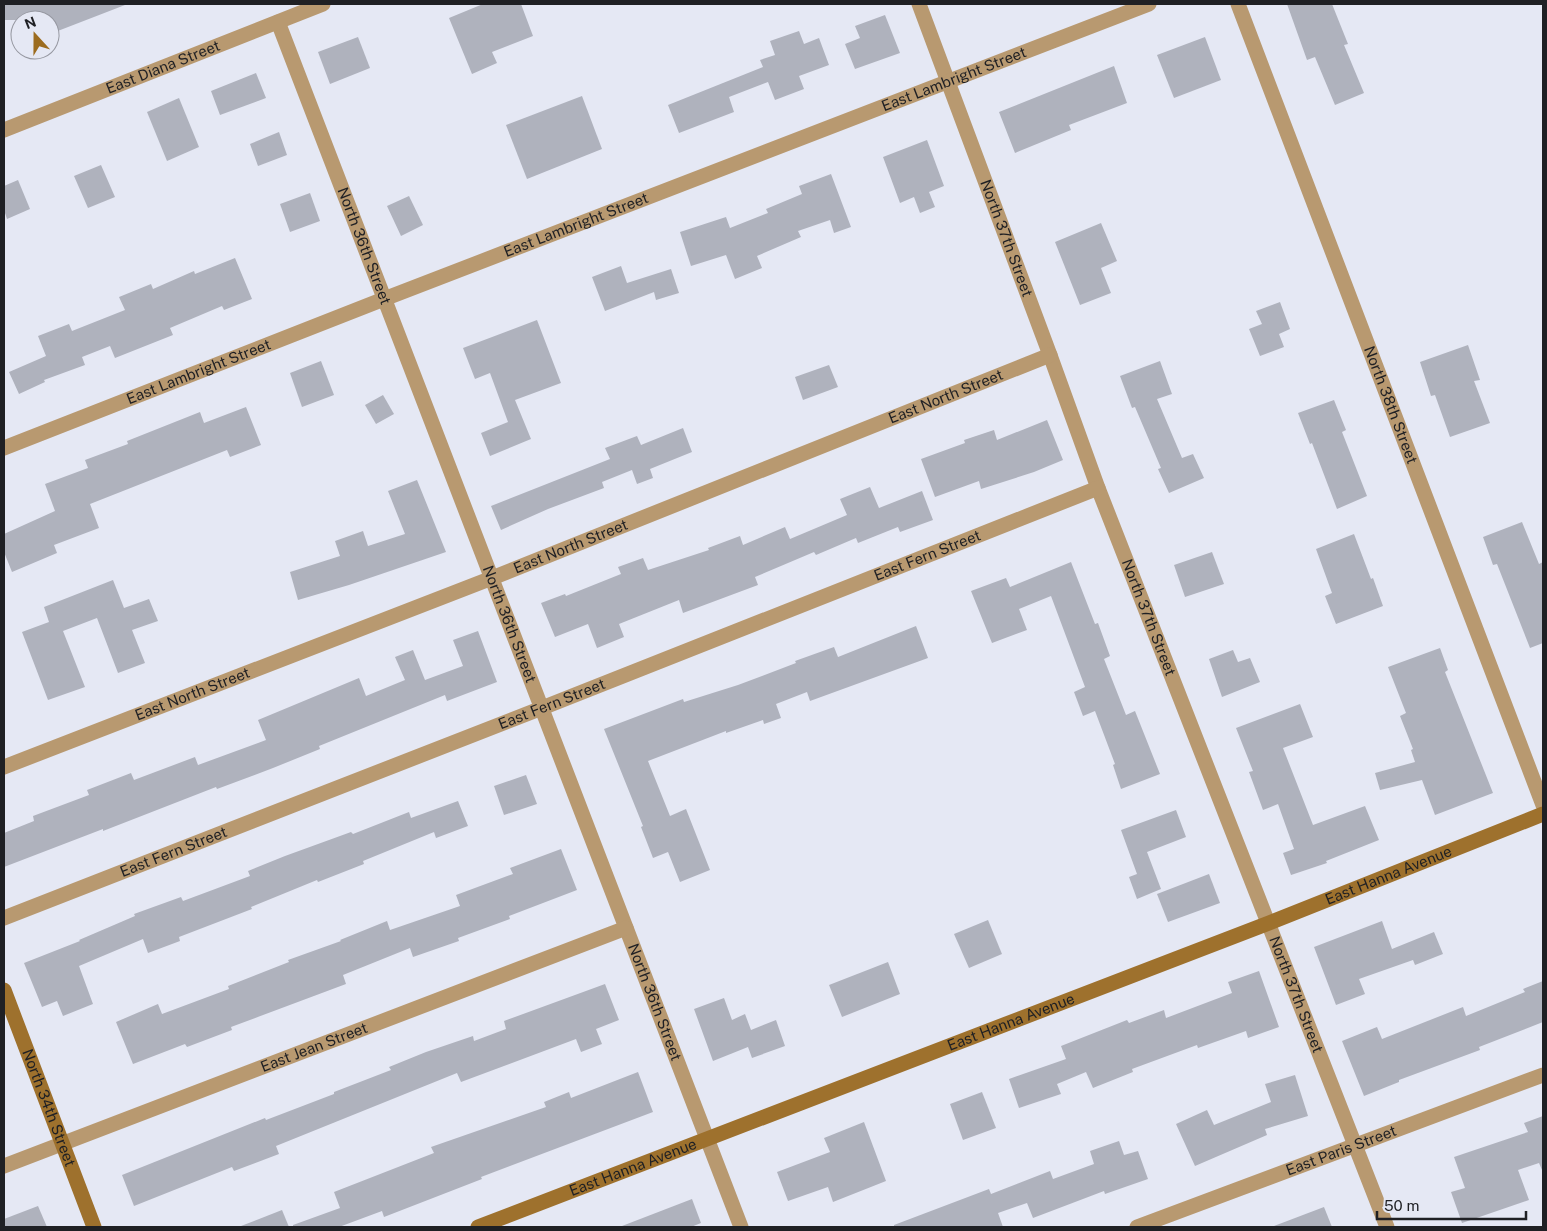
<svg xmlns="http://www.w3.org/2000/svg" width="1547" height="1231" font-family="'Public Sans',sans-serif">
  <style>
    .building { fill: #afb2bd }
    .lines { fill: none; stroke-linecap: round; stroke-linejoin: round }
    .street { stroke: #b89970; stroke-width: 15 }
    .secondary { stroke: #9e712d; stroke-width: 15 }
    .labels { text-anchor: middle; stroke-width: 5; stroke-linejoin: round; paint-order: stroke }
    .street-label { font-size: 15px; fill: #1f2024; stroke: #e5e8f4 }
  </style>
  <rect width="100%" height="100%" fill="#e5e8f4"/>
  <!-- building -->
  <g class="building">
    <polygon points="4,4 124,4 125,5 50,34 50,20 4,20"/>
    <polygon points="483,4 521,4 533,36 492,52 497,63 472,74 449,18"/>
    <polygon points="1287,4 1332,4 1348,44 1344,45 1364,93 1335,105 1315,57 1307,60"/>
    <polygon points="885,15 900,53 855,69 845,44 860,38 855,26"/>
    <polygon points="799,31 804,44 819,38 829,65 799,76 804,89 775,100 768,82 729,97 734,112 679,133 668,105 763,67 760,60 775,55 770,41"/>
    <polygon points="358,37 370,68 330,84 318,52"/>
    <polygon points="1205,37 1221,80 1174,98 1157,55"/>
    <polygon points="1114,66 1127,103 1069,125 1071,130 1015,153 999,112"/>
    <polygon points="256,73 266,98 220,115 211,91"/>
    <polygon points="582,96 602,149 527,179 506,125"/>
    <polygon points="179,98 199,147 167,161 147,112"/>
    <polygon points="279,132 287,155 258,166 250,144"/>
    <polygon points="927,140 944,186 929,192 935,207 920,213 914,197 900,203 883,157"/>
    <polygon points="101,165 115,197 88,208 74,176"/>
    <polygon points="831,174 851,227 834,233 830,220 798,231 801,237 757,256 762,268 735,279 726,255 691,266 680,232 726,217 730,228 768,213 766,209 802,194 799,186"/>
    <polygon points="18,180 30,209 7,219 4,210 4,186"/>
    <polygon points="310,193 320,221 290,232 280,204"/>
    <polygon points="409,196 423,225 401,236 387,206"/>
    <polygon points="1101,223 1117,261 1101,268 1111,293 1080,305 1055,242"/>
    <polygon points="235,258 252,299 224,310 222,306 170,328 173,335 115,358 110,346 82,357 85,365 44,380 45,382 19,394 9,372 46,356 38,336 69,324 72,331 125,310 119,297 151,284 153,289 194,271 195,274"/>
    <polygon points="621,266 627,283 671,269 679,293 656,300 654,292 605,311 592,277"/>
    <polygon points="1280,302 1290,329 1279,334 1284,347 1260,356 1249,329 1262,324 1256,311"/>
    <polygon points="537,320 561,383 515,400 531,439 490,456 481,433 508,422 490,373 475,379 463,348"/>
    <polygon points="1468,345 1480,380 1474,381 1490,423 1450,437 1435,395 1431,396 1420,362"/>
    <polygon points="321,361 334,395 302,407 290,373"/>
    <polygon points="1160,361 1172,394 1157,399 1182,458 1193,454 1204,478 1169,493 1158,469 1161,468 1135,407 1132,408 1120,376"/>
    <polygon points="829,365 838,387 803,400 795,377"/>
    <polygon points="383,395 394,414 376,424 365,405"/>
    <polygon points="1334,400 1346,430 1342,432 1367,496 1337,509 1312,443 1310,444 1298,413"/>
    <polygon points="246,407 261,445 230,457 227,450 90,504 99,528 54,545 57,553 12,572 4,552 4,534 55,511 45,484 88,468 85,460 128,444 127,441 200,412 204,423"/>
    <polygon points="1047,420 1063,460 1034,472 981,489 979,481 935,497 921,459 965,443 964,440 994,430 997,440"/>
    <polygon points="683,428 692,452 650,469 653,478 637,484 632,470 602,482 604,488 548,509 501,530 491,506 610,459 605,448 637,436 641,445"/>
    <polygon points="417,480 446,552 349,585 298,600 290,572 340,556 335,541 363,531 368,546 405,534 388,491"/>
    <polygon points="870,487 879,508 922,491 933,520 900,532 898,527 858,543 856,538 816,555 814,552 755,577 758,585 683,613 679,600 619,624 624,637 597,648 588,624 555,637 541,603 565,594 566,596 621,574 618,567 643,558 648,570 709,550 708,548 740,536 743,545 785,527 790,539 847,515 840,499"/>
    <polygon points="1522,522 1539,564 1543,562 1543,643 1530,648 1497,564 1493,565 1483,537"/>
    <polygon points="1354,534 1371,579 1373,578 1383,606 1336,624 1325,596 1332,593 1316,549"/>
    <polygon points="1212,552 1224,584 1185,597 1174,565"/>
    <polygon points="1071,562 1095,624 1098,623 1110,656 1104,659 1126,715 1135,711 1160,774 1121,789 1113,765 1115,764 1095,711 1083,716 1074,692 1085,687 1051,596 1019,609 1027,630 992,643 971,591 1006,578 1010,587"/>
    <polygon points="113,580 124,608 149,599 158,621 132,630 145,663 118,673 97,618 63,631 85,687 48,700 22,632 49,622 44,607"/>
    <polygon points="916,626 928,658 810,701 807,692 776,704 781,718 764,724 763,720 726,733 726,731 648,761 670,816 686,809 710,870 680,882 668,852 653,858 641,827 643,826 604,729 683,699 684,702 738,685 796,663 795,661 834,647 838,657"/>
    <polygon points="478,631 497,682 447,701 445,695 319,746 320,749 273,768 217,789 216,787 103,831 103,829 4,867 4,833 34,821 33,816 89,795 87,790 131,773 134,780 195,757 198,765 266,740 258,720 359,678 366,696 405,680 395,657 413,650 425,680 463,666 453,640"/>
    <polygon points="1440,648 1448,670 1445,672 1493,793 1435,815 1422,780 1380,790 1375,773 1415,762 1411,750 1413,749 1400,716 1406,713 1388,667"/>
    <polygon points="1233,650 1238,662 1250,658 1260,682 1222,697 1209,659"/>
    <polygon points="1300,704 1313,737 1283,748 1313,825 1365,806 1379,840 1326,861 1327,863 1291,875 1283,853 1294,849 1278,804 1263,810 1249,772 1253,771 1236,728"/>
    <polygon points="526,775 537,804 504,815 494,786"/>
    <polygon points="458,801 468,826 436,838 434,832 363,861 364,864 318,882 317,880 251,907 252,909 179,937 180,941 148,953 143,939 79,966 93,1004 63,1016 57,1001 42,1007 24,963 80,941 79,940 135,916 134,914 181,897 183,901 250,876 248,871 285,856 351,832 353,834 409,812 411,818"/>
    <polygon points="1176,810 1186,837 1147,852 1161,889 1137,899 1129,877 1137,874 1121,830"/>
    <polygon points="561,849 577,890 509,916 510,919 458,938 459,941 413,957 410,948 343,975 346,984 231,1027 232,1030 187,1047 185,1044 133,1064 116,1022 158,1004 162,1014 229,989 228,986 289,962 288,960 341,941 340,940 387,921 390,930 460,906 456,895 513,874 510,868"/>
    <polygon points="1209,874 1220,903 1168,922 1157,894"/>
    <polygon points="988,920 1002,954 969,968 954,934"/>
    <polygon points="1382,921 1392,949 1434,932 1443,954 1415,965 1413,960 1359,979 1365,994 1336,1005 1314,947"/>
    <polygon points="888,962 900,994 842,1017 829,985"/>
    <polygon points="1259,971 1279,1027 1248,1038 1246,1031 1198,1048 1197,1045 1132,1069 1133,1072 1093,1088 1086,1072 1057,1084 1061,1094 1019,1108 1009,1079 1066,1059 1061,1046 1127,1020 1129,1023 1164,1010 1166,1018 1232,993 1228,982"/>
    <polygon points="1543,981 1543,1022 1479,1047 1480,1050 1399,1080 1399,1082 1364,1096 1342,1041 1377,1027 1382,1039 1463,1007 1466,1016 1525,992 1523,989"/>
    <polygon points="605,984 619,1020 596,1029 602,1044 581,1052 576,1039 461,1082 457,1073 276,1146 279,1154 234,1171 232,1167 134,1206 122,1175 265,1118 266,1120 334,1094 334,1092 391,1070 389,1067 426,1052 473,1036 474,1041 506,1029 504,1021"/>
    <polygon points="724,998 732,1020 745,1014 751,1030 776,1020 785,1046 752,1058 748,1047 713,1061 694,1009"/>
    <polygon points="638,1072 653,1112 481,1177 482,1179 384,1217 382,1211 339,1227 293,1227 293,1225 340,1208 334,1192 434,1153 431,1147 546,1107 544,1102 569,1092 571,1098"/>
    <polygon points="1295,1075 1308,1116 1265,1129 1267,1135 1195,1166 1176,1124 1207,1110 1214,1125 1271,1102 1265,1084"/>
    <polygon points="982,1092 996,1128 963,1140 950,1104"/>
    <polygon points="1543,1116 1543,1169 1542,1170 1539,1163 1518,1170 1529,1200 1462,1223 1451,1192 1465,1188 1454,1157 1528,1132 1524,1123"/>
    <polygon points="864,1122 886,1181 833,1202 828,1187 788,1201 777,1172 830,1152 824,1138"/>
    <polygon points="1119,1141 1124,1155 1138,1151 1148,1179 1105,1194 1104,1191 1033,1218 1027,1203 998,1213 1003,1227 894,1227 894,1225 989,1189 991,1194 1050,1171 1053,1179 1094,1164 1090,1151"/>
    <polygon points="692,1199 701,1223 691,1227 622,1227 622,1226"/>
    <polygon points="38,1206 47,1227 4,1227 4,1219"/>
    <polygon points="1324,1207 1332,1227 1274,1227 1274,1226"/>
    <polygon points="282,1210 289,1227 241,1227 241,1226"/>
  </g>
  <g class="lines">
    <!-- street -->
    <g class="street">
      <path id="s1" d="M919,4L1050,355L1098,488L1387,1227"/>
      <path id="s2" d="M1238,4L1543,805"/>
      <path id="s3" d="M278,22L741,1227"/>
      <path id="s4" d="M4,130L323,4"/>
      <path id="s5" d="M4,448L384,299L1149,4"/>
      <path id="s6" d="M4,767L492,578L1050,355"/>
      <path id="s7" d="M4,918L542,708L1098,488"/>
      <path id="s8" d="M4,1166L626,928"/>
      <path id="s9" d="M1137,1227L1543,1075"/>
    </g>
    <!-- secondary -->
    <g class="secondary">
      <path id="s10" d="M4,990L94,1227"/>
      <path id="s11" d="M478,1227L1269,923L1543,814"/>
    </g>
  </g>
  <g class="labels">
    <!-- street labels -->
    <g class="street-label">
      <text dy="5" stroke="none"><textPath href="#s4" startOffset="171">East Diana Street</textPath></text>
      <text dy="5" stroke="none"><textPath href="#s5" startOffset="1019">East Lambright Street</textPath></text>
      <text dy="5" stroke="none"><textPath href="#s5" startOffset="614">East Lambright Street</textPath></text>
      <text dy="5" stroke="none"><textPath href="#s1" startOffset="250">North 37th Street</textPath></text>
      <text dy="5" stroke="none"><textPath href="#s3" startOffset="240">North 36th Street</textPath></text>
      <text dy="5" stroke="none"><textPath href="#s5" startOffset="209">East Lambright Street</textPath></text>
      <text dy="5" stroke="none"><textPath href="#s6" startOffset="1012">East North Street</textPath></text>
      <text dy="5" stroke="none"><textPath href="#s2" startOffset="429">North 38th Street</textPath></text>
      <text dy="5" stroke="none"><textPath href="#s6" startOffset="608">East North Street</textPath></text>
      <text dy="5" stroke="none"><textPath href="#s7" startOffset="992">East Fern Street</textPath></text>
      <text dy="5" stroke="none"><textPath href="#s1" startOffset="655">North 37th Street</textPath></text>
      <text dy="5" stroke="none"><textPath href="#s3" startOffset="645">North 36th Street</textPath></text>
      <text dy="5" stroke="none"><textPath href="#s6" startOffset="202">East North Street</textPath></text>
      <text dy="5" stroke="none"><textPath href="#s7" startOffset="588">East Fern Street</textPath></text>
      <text dy="5" stroke="none"><textPath href="#s7" startOffset="182">East Fern Street</textPath></text>
      <text dy="5" stroke="none"><textPath href="#s11" startOffset="976">East Hanna Avenue</textPath></text>
      <text dy="5" stroke="none"><textPath href="#s1" startOffset="1060">North 37th Street</textPath></text>
      <text dy="5" stroke="none"><textPath href="#s3" startOffset="1050">North 36th Street</textPath></text>
      <text dy="5" stroke="none"><textPath href="#s11" startOffset="571">East Hanna Avenue</textPath></text>
      <text dy="5" stroke="none"><textPath href="#s8" startOffset="332">East Jean Street</textPath></text>
      <text dy="5" stroke="none"><textPath href="#s10" startOffset="126">North 34th Street</textPath></text>
      <text dy="5" stroke="none"><textPath href="#s9" startOffset="218">East Paris Street</textPath></text>
      <text dy="5" stroke="none"><textPath href="#s11" startOffset="166">East Hanna Avenue</textPath></text>
    </g>
  </g>
  <!-- border -->
  <rect width="1547" height="1231" fill="none" stroke="#1f2024" stroke-width="10"/>
  <!-- north arrow -->
  <g transform="translate(35 35) rotate(339)"><circle r="24" fill="#e5e8f4" stroke="#9698a1"/>
  <path d="M0-4L9 19L0 12L-9 19Z" fill="#9c6c1f"/>
  <text y="-8" font-size="14" font-weight="bold" text-anchor="middle" fill="#1f2024">N</text>
  </g>
  <!-- scale -->
  <path d="M1377 1211v8h149v-8" fill="none" stroke="#1f2024" stroke-width="2.5"/>
  <text x="1384" y="1211" font-size="15" fill="#1f2024" stroke="#e5e8f4" stroke-width="4" paint-order="stroke">50 m</text>
</svg>
